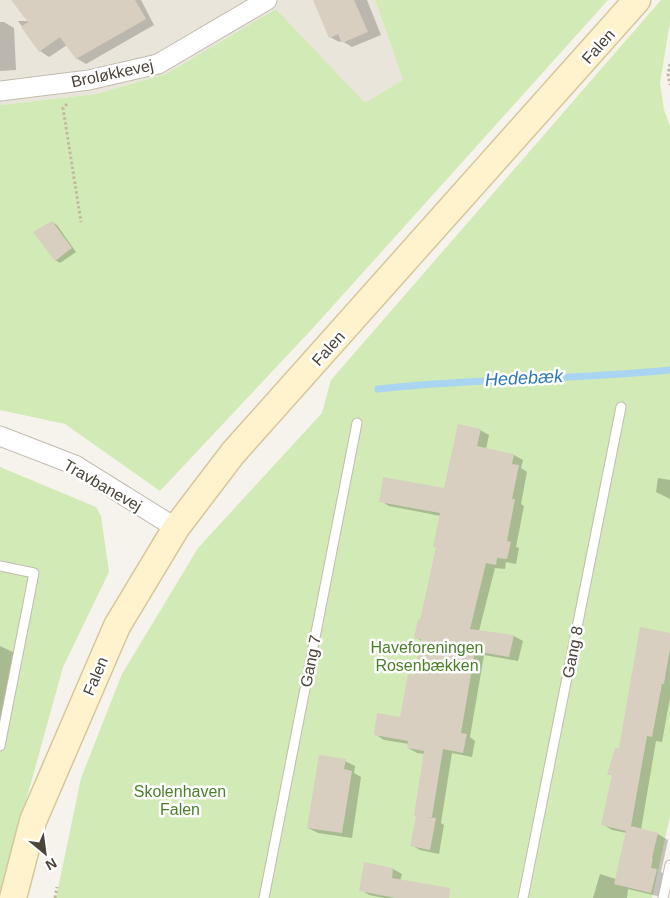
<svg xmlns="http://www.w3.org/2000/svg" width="670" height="898" font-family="Arial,sans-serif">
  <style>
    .residential { fill: #eae5da }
    .green { fill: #d2eab5 }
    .shadow { fill: #0003 }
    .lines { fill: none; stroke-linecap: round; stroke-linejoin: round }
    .stream { stroke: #a9d4f2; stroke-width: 7 }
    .building { fill: #d8cfc1 }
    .lane-casing { stroke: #c2bbae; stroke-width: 11 }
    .street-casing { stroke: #c2bbae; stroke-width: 21 }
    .secondary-casing { stroke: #d6c79b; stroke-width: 29 }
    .path { stroke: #c4b79f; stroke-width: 3; stroke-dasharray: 2.5 2.5; stroke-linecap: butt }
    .lane { stroke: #fff; stroke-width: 9 }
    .street { stroke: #fff; stroke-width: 19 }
    .secondary { stroke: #fff3cd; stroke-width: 26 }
    .labels { text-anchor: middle; stroke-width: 5; stroke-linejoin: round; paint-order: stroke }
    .street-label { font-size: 16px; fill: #4b4439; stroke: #fff }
    .park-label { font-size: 16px; fill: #4a7f2a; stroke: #fff }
    .water-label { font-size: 18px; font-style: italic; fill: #2e7ab2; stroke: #fff }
  </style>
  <rect width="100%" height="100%" fill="#f6f3ec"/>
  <!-- residential -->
  <polygon class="residential" points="0,0 375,0 403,80 365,104 276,9 166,74 96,94 0,105"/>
  <!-- green -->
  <g class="green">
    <polygon points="375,0 608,0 313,328 160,491 65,424 0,410 0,105 96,94 166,74 276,9 365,103 403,80"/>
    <polygon points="661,0 670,0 670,22 660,83 664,110 670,126 670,816 652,898 56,898 81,778 122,674 198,548 322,413 331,380"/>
    <polygon points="0,467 96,507 101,516 109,572 63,667 0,895"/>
  </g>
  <!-- shadow -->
  <g class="shadow">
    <polygon points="26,0 141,0 154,25 86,64 76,58 67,45 49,57 40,51 18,21 28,21"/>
    <polygon points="322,0 367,0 381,35 352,47 342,41 339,42 330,37"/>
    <polygon points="0,22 4,22 14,28 16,70 0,71"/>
    <polygon points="52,222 57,225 76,252 60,263 55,260"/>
    <polygon points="480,430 489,435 486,449 514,455 523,460 521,468 527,472 521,504 524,506 516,547 519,548 516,564 506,562 505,569 495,568 479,631 514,636 523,641 518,661 484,655 470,737 475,741 472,757 452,753 441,823 444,825 439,854 420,850 411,845 417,816 424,754 417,753 408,748 409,744 384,740 375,734 401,719 415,676 422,641 415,637 421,621 437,548 434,546 441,516 389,506 381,501 445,489"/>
    <polygon points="658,478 670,480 670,499 656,492"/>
    <polygon points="670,635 670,698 662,742 656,741 641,830 658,834 668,840 661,872 666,876 661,897 628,889 627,898 593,898 600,874 616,879 627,833 612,830 602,824 613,776 609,774"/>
    <polygon points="0,646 15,653 0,727"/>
    <polygon points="345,761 355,766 354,773 361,777 352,838 318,833 308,828"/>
    <polygon points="365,864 393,869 402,874 400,881 447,898 384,898 369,895 361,890"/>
  </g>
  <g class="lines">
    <!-- stream -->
    <path class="stream" d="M378,389C475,378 573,380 670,370"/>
  </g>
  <!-- building -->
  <g class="building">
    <polygon points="11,0 135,0 146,19 76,59 60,37 39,52 21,27 28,22"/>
    <polygon points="313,0 354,0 368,32 342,43 338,34 329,38"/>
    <polygon points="52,221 72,248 55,261 33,232"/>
    <polygon points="458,424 481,429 477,446 514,454 512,464 519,465 512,499 515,499 507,541 511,542 507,559 497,558 496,565 486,563 470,629 514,635 509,657 475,651 461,733 467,734 463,753 443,749 432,817 427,817 436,818 430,850 410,846 416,816 414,816 424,751 407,748 408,741 374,735 377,713 400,717 408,674 414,675 421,639 414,638 418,619 420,620 436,547 433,547 440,513 379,502 383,477 444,488"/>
    <polygon points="640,627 670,633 670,648 664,684 662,684 652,737 647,736 631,826 658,833 652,858 653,858 651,868 657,869 651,893 614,884 626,831 601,825 612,775 607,775 615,748 619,748"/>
    <polygon points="319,755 346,759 344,769 352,771 342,833 307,828"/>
    <polygon points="364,862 393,868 392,878 450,888 449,898 396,898 359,891"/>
  </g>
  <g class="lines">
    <!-- lane casing -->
    <g class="lane-casing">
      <g id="lane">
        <polyline points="0,566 34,573 0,746"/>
        <polyline points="264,898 357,423"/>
        <polyline points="523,898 621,407"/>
        <polyline points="663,898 670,865"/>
      </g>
    </g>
    <!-- street casing -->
    <g class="street-casing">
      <g id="street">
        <polyline points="0,91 89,80 158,64 267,0"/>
        <polyline points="0,436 75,465 176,528"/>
      </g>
    </g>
    <!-- secondary casing -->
    <g class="secondary-casing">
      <polyline id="secondary" points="13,898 33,821 117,626 176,528 233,453 637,0"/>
    </g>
    <!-- path -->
    <g class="path">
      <polyline points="670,64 668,74 670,85"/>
      <polyline points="67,104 63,108 81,222"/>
      <polyline points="55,898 57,887"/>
    </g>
    <!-- lane -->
    <use href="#lane" class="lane"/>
    <!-- street -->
    <use href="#street" class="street"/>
    <!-- secondary -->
    <use href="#secondary" class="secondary"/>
  </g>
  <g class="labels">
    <!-- street labels -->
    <g class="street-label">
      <text transform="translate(598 46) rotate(-48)" y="6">Falen</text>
      <text transform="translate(112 73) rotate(-12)" y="6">Broløkkevej</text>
      <text transform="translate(328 348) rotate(-48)" y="6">Falen</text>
      <text transform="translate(103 485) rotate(30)" y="6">Travbanevej</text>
      <text transform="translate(572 652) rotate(-79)" y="6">Gang 8</text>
      <text transform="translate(310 661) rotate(-79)" y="6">Gang 7</text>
      <text transform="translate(95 676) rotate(-67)" y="6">Falen</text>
    </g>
    <!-- park labels -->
    <g class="park-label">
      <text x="427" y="653">Haveforeningen<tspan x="427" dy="18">Rosenbækken</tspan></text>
      <text x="180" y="797">Skolenhaven<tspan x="180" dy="18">Falen</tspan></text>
    </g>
    <!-- water labels -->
    <g class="water-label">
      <text transform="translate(524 378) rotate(-3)" y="6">Hedebæk</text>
    </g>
  </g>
  <!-- north arrow -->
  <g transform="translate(45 853) rotate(151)" stroke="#ffffff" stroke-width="4" paint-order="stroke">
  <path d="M0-4L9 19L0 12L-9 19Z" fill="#4b4439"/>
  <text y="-8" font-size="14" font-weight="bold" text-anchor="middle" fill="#4b4439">N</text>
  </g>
</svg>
